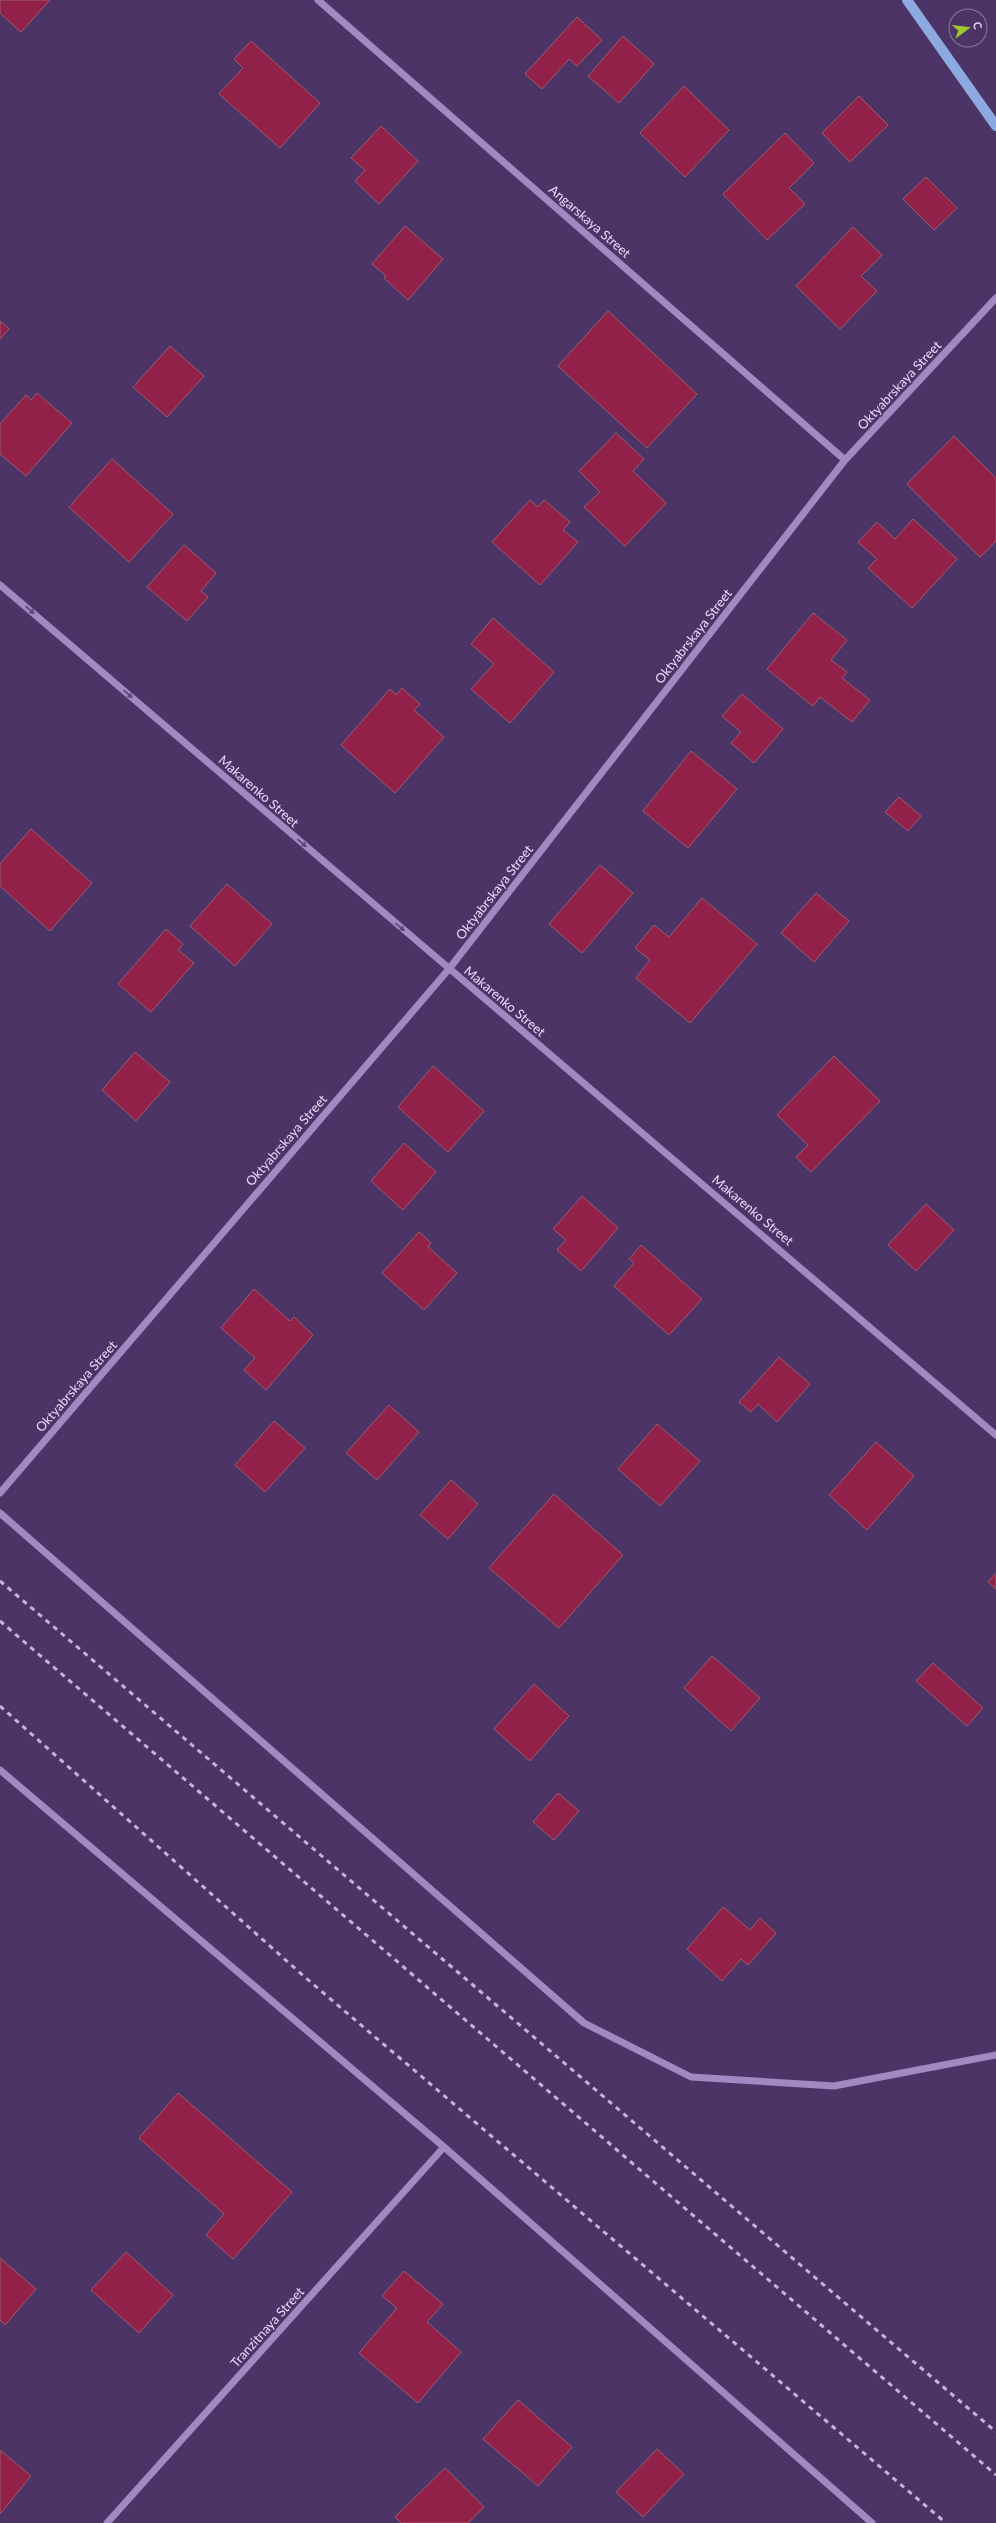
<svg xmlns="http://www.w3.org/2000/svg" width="996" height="2523" font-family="Lato,sans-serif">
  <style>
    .building { fill: #912148; stroke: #9c5c6c }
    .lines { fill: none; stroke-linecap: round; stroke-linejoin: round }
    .minor { stroke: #a289c1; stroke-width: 7 }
    .major { stroke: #8daae0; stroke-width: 10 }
    .rail { stroke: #c4b5d7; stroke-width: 3; stroke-dasharray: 5 5; stroke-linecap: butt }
    .oneway { fill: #5d4678 }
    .labels { text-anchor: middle; stroke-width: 3; stroke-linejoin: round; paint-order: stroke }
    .street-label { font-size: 13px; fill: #e9dcfa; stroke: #4c3566 }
  </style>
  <rect width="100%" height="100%" fill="#4c3566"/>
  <!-- building -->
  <g class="building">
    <polygon points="0,0 50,0 21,32 0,13"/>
    <polygon points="577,17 602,40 577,66 569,59 542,89 525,74"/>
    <polygon points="623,36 654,64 619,103 588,76"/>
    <polygon points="251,41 320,103 280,148 219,94 243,68 234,59"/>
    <polygon points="684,86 729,130 685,177 640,133"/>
    <polygon points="859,96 888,125 850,162 822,133"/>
    <polygon points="381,126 418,161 379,204 355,181 365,170 351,158"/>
    <polygon points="785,133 814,163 789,188 805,204 767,240 723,194"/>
    <polygon points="926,177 957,208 934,230 903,199"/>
    <polygon points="405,226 443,259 408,300 384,278 386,276 372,264"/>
    <polygon points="853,227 882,255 861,276 877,291 840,329 796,286"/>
    <polygon points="608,311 697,394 647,448 558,366"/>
    <polygon points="0,321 9,329 0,339"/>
    <polygon points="170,346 204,376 167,417 133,387"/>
    <polygon points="37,393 72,423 26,476 0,454 0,424 26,395 31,400"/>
    <polygon points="616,433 644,459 633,471 666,503 625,546 584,507 600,492 579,471"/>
    <polygon points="954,436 996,478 996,541 980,557 907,484"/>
    <polygon points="112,459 173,514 129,562 69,507"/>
    <polygon points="530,500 538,507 544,500 570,522 563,530 578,542 540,585 492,542"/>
    <polygon points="913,519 957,559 912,608 868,568 877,559 858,542 877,522 895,539"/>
    <polygon points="184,545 216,573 201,591 208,597 187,621 147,587"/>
    <polygon points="813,613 847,640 831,660 847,672 842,678 870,700 852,722 820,697 813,706 767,669"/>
    <polygon points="493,618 554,672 510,723 471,689 494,664 471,644"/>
    <polygon points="402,688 420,704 414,710 444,737 395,793 341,745 390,689 396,695"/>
    <polygon points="742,694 783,729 754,763 731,743 741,732 722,716"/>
    <polygon points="691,751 737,789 688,848 643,811"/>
    <polygon points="899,797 921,816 908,831 885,812"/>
    <polygon points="31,829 92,883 50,931 0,886 0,864"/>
    <polygon points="600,865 633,893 582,953 549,924"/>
    <polygon points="227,884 272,924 235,966 190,926"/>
    <polygon points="816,893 849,921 814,962 781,933"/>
    <polygon points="702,898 757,944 690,1023 636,978 650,960 635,948 654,925 669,937"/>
    <polygon points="166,929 183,944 178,950 194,963 151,1012 118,984"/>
    <polygon points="135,1052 170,1082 136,1121 102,1090"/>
    <polygon points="834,1056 880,1101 811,1172 796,1157 808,1145 777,1115"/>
    <polygon points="433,1066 484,1111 448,1152 398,1107"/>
    <polygon points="404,1143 436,1172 403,1210 371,1181"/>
    <polygon points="582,1196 618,1228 581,1271 557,1250 566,1240 553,1229"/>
    <polygon points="926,1204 954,1230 916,1271 888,1245"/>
    <polygon points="419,1232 431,1243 428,1247 457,1273 424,1310 382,1273"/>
    <polygon points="641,1245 702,1299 669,1335 614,1286 634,1263 629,1259"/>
    <polygon points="254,1289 290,1321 294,1317 313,1335 266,1390 244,1370 255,1358 221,1328"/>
    <polygon points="779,1357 810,1384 777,1422 758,1404 751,1412 739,1402"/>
    <polygon points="389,1405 419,1432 377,1480 346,1453"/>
    <polygon points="274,1421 305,1448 265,1492 235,1465"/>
    <polygon points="657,1424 700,1461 660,1506 618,1469"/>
    <polygon points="876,1442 914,1476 867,1530 829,1495"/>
    <polygon points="451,1480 478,1504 448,1539 420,1515"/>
    <polygon points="554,1494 623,1555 559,1628 489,1568"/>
    <polygon points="996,1573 996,1589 988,1582"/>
    <polygon points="712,1656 760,1698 731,1731 684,1688"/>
    <polygon points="933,1663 983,1708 967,1726 916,1681"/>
    <polygon points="534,1684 569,1716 530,1761 494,1729"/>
    <polygon points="558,1793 579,1811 554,1840 533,1822"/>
    <polygon points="723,1907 750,1930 760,1918 776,1933 748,1965 741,1959 722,1981 687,1949"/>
    <polygon points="178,2093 292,2192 233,2259 206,2235 224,2214 139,2138"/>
    <polygon points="126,2252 173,2295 139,2333 91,2290"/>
    <polygon points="0,2258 36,2289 5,2325 0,2320"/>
    <polygon points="404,2271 443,2304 427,2322 461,2352 418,2403 359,2353 397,2308 382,2296"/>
    <polygon points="518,2400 572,2447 538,2486 483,2439"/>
    <polygon points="657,2449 684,2474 643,2517 616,2492"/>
    <polygon points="0,2450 31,2476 0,2514"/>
    <polygon points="445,2468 484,2507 468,2523 401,2523 395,2517"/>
  </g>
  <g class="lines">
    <!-- minor -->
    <g class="minor">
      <polyline points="318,0 845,460"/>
      <polyline points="0,585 996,1435"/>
      <polyline points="0,1493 449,969 845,460 996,298"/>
      <polyline points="0,1513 584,2023 691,2077 834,2086 996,2055"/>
      <polyline points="0,1770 444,2147 872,2523"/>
      <polyline points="107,2523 444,2147"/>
    </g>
    <!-- major -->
    <polyline class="major" points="907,0 996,126"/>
    <!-- rail -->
    <g class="rail">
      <polyline points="0,1581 996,2432"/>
      <polyline points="0,1621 996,2475"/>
      <polyline points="0,1706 307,1979 946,2523"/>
    </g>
  </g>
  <!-- one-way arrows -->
  <defs><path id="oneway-solid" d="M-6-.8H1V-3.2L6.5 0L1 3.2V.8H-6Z"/></defs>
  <g class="oneway">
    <use href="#oneway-solid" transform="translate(30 610) rotate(41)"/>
    <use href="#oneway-solid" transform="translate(128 694) rotate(41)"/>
    <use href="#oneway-solid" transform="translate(302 843) rotate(41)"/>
    <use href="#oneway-solid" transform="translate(400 927) rotate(41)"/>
  </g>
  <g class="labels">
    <!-- street labels -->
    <g class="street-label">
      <text transform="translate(590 221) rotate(41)" y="5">Angarskaya Street</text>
      <text transform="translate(899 385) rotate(-47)" y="5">Oktyabrskaya Street</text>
      <text transform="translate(693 636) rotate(-52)" y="5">Oktyabrskaya Street</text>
      <text transform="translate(259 791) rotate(41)" y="5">Makarenko Street</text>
      <text transform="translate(494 892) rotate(-52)" y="5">Oktyabrskaya Street</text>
      <text transform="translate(505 1001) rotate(40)" y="5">Makarenko Street</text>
      <text transform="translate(286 1140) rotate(-49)" y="5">Oktyabrskaya Street</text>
      <text transform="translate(753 1210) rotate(40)" y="5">Makarenko Street</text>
      <text transform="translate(76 1386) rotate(-49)" y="5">Oktyabrskaya Street</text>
      <text transform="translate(267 2327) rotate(-48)" y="5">Tranzitnaya Street</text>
    </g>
  </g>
  <!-- north arrow -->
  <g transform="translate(968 28) rotate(75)"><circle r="19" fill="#4c3566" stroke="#8b78a1"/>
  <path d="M0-3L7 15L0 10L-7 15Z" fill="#9eca2f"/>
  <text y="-6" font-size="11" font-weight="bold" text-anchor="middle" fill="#e9dcfa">С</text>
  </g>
</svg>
